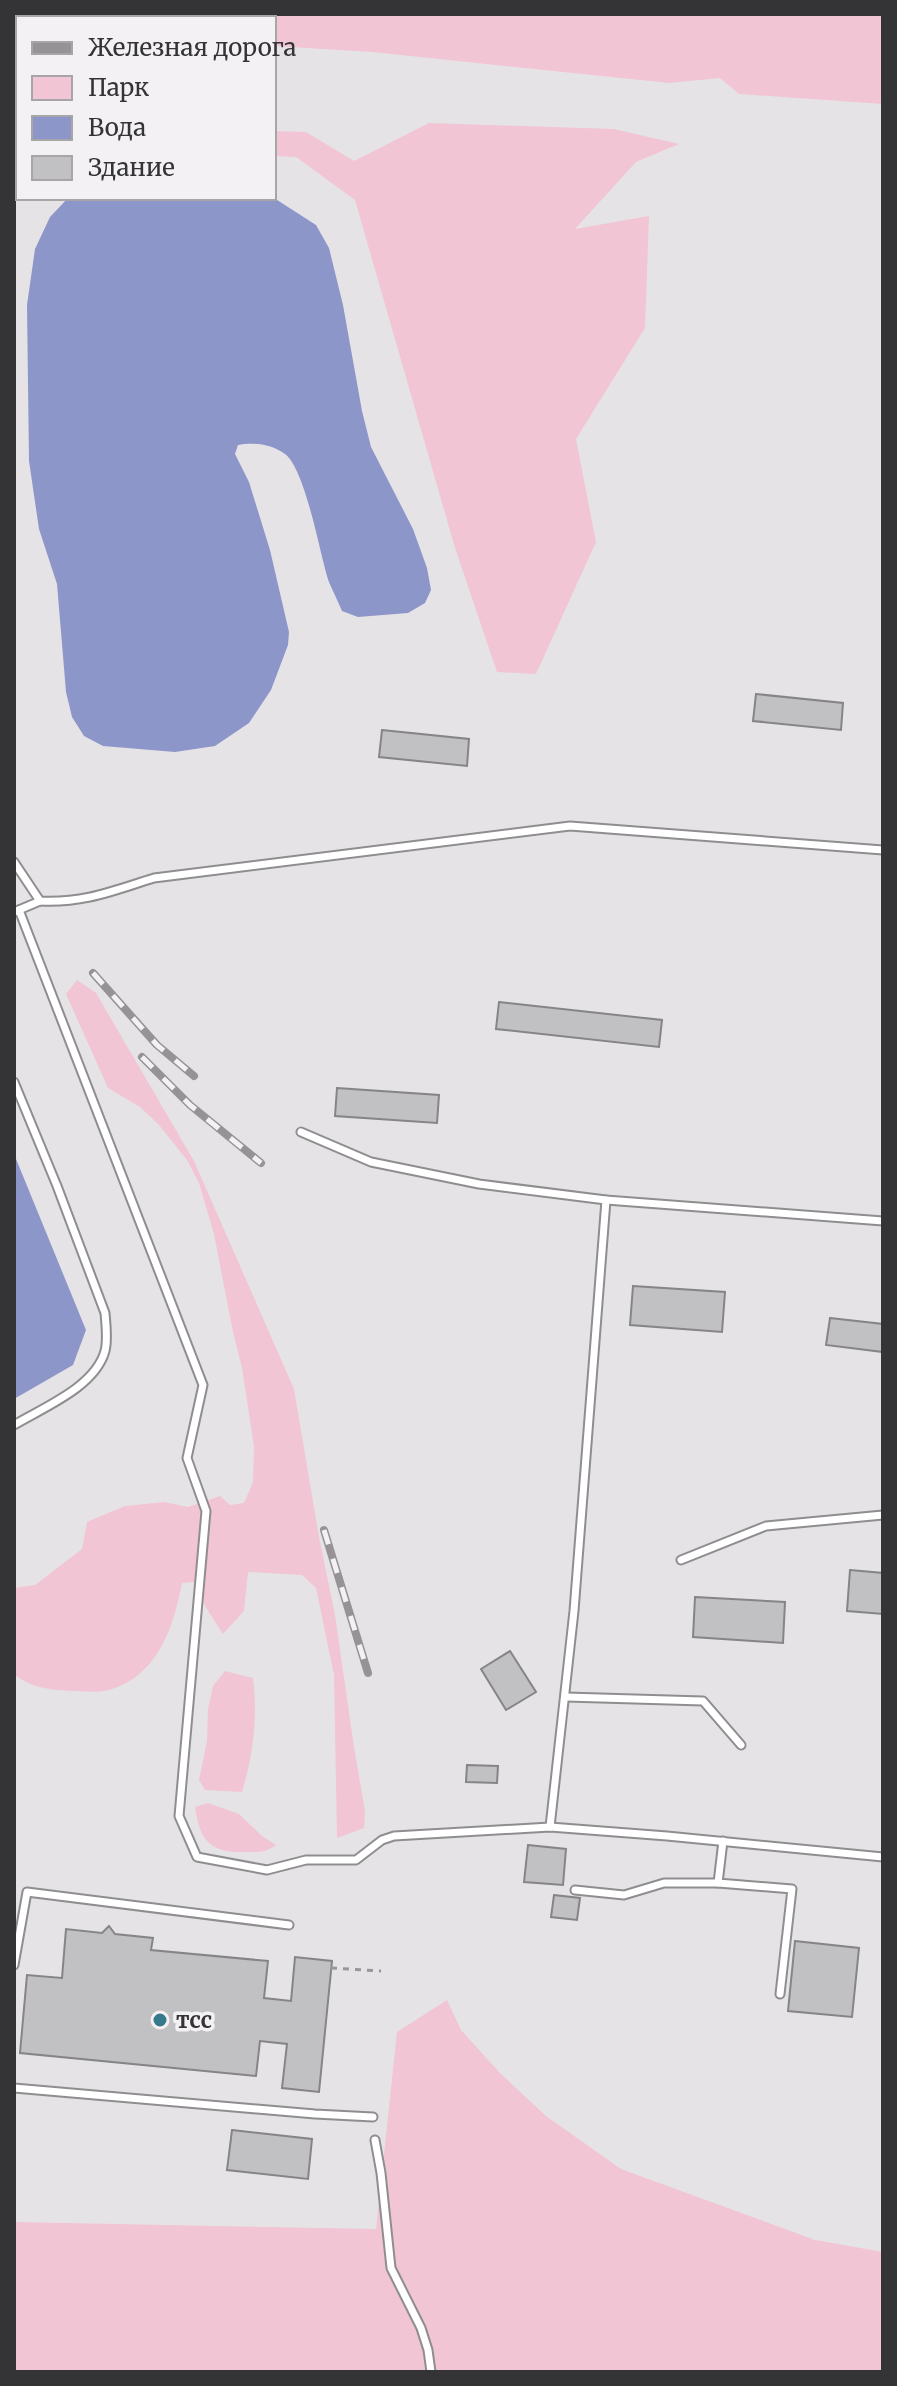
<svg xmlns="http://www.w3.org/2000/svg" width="897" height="2386" font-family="Merriweather,serif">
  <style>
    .green { fill: #f1c5d4 }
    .water { fill: #8d96c9 }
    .building { fill: #c1c0c3; stroke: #858487; stroke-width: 2 }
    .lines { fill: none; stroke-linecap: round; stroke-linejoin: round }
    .service-casing { stroke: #8f8d90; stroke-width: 11 }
    .path { stroke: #989699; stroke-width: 3; stroke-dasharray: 6 6; stroke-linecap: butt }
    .service { stroke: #fff; stroke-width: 7 }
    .rail-casing { stroke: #959396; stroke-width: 8 }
    .rail { stroke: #f3f1f4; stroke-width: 5; stroke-dasharray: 15; stroke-linecap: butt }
    .poi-dot { fill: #377a8a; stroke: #f3f1f4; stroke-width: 3 }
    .labels { text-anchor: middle; stroke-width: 7; stroke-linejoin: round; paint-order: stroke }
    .poi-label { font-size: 22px; font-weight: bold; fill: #343335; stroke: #f3f1f4; text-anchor: start }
  </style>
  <rect width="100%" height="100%" fill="#e6e3e7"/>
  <!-- green -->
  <g class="green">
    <polygon points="60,14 883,14 883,104 739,94 720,78 669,83 372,52 274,46 274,18 79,18"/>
    <polygon points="429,123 614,129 679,144 636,162 575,229 649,216 645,328 576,439 596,542 536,674 497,672 455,548 355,200 296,157 274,156 274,131 306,132 354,161"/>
    <path d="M77,980L96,993L194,1161L294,1389L319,1537L335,1615L354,1747L365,1811L364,1828L337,1838L334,1675L316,1588L302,1575L248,1572L244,1611L223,1634L205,1606L196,1582L182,1583C173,1628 158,1676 109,1690C99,1693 83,1691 72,1691C51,1690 31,1688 14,1674V1588L35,1585L82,1549L87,1522L125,1506L164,1502L188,1507L220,1496L230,1505L244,1503L253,1482L254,1447L242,1368L233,1332L214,1234L199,1183L187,1160L159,1125L140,1107L108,1088L66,994Z"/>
    <path d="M225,1671L253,1678C258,1716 253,1756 242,1792L205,1790L199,1780L207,1741L208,1709L213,1686Z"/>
    <path d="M208,1803L239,1814L262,1836L276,1845C266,1853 258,1852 245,1852C210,1853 200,1841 195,1807Z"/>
    <polygon points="447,2000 461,2030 500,2073 546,2116 621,2169 815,2240 883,2252 883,2372 14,2372 14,2222 376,2229 397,2032"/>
  </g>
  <!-- water -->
  <g class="water">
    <path d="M68,198H274L316,225L329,248L343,305L362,411L371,447L413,529L427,568L431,590L425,603L408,613L358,617L342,611C338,601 333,592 329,582C320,556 306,470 285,454C272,444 253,442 238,445L235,454L249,482L270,550L289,632L288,645L271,690L249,723L215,746L175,752L103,746L84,736L72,717L66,692L57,584L39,529L29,461L27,305L35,249L50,217Z"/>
    <polygon points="14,1154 86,1330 73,1365 14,1399"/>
  </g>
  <!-- building -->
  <g class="building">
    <polygon points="756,694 843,703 841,730 753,721"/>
    <polygon points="382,730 469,739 467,766 379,757"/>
    <polygon points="499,1002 662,1020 659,1047 496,1029"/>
    <polygon points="337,1088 439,1095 437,1123 335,1116"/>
    <polygon points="633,1286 725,1292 722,1332 630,1325"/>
    <polygon points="830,1318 883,1324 883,1352 826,1345"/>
    <polygon points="850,1570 883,1573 883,1614 847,1611"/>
    <polygon points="695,1597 785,1602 783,1643 693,1637"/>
    <polygon points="510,1651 536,1692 506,1710 481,1669"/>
    <polygon points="467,1765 498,1766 497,1783 466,1782"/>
    <polygon points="528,1845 566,1849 563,1885 524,1882"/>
    <polygon points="554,1895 580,1898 577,1920 551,1917"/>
    <polygon points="109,1926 115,1934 153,1938 151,1950 268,1961 264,1998 291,2001 295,1957 332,1961 319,2092 282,2088 287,2044 260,2041 256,2076 20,2053 27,1975 62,1978 66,1929 102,1933"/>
    <polygon points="795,1941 859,1948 852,2017 788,2011"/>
    <polygon points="232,2130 312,2139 308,2179 227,2170"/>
  </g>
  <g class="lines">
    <!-- service casing -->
    <g class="service-casing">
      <g id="service">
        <path d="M14,862L40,901C85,903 112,891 154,878L570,826L883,850"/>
        <polyline points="19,910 203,1385 187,1458 206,1511 179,1816 197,1857 267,1870 306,1860 356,1860 382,1840 394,1836 550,1827 667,1836 883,1857"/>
        <polyline points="14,912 40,901"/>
        <path d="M14,1082L57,1186L105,1313C106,1326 108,1339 105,1351C95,1387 44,1407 14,1425"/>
        <polyline points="301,1132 371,1162 479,1184 606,1200 883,1221"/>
        <polyline points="681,1560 766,1526 883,1515"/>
        <polyline points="566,1697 703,1701 741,1745"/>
        <polyline points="550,1827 574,1611 606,1200"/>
        <polyline points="723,1841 718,1883 792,1889 780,1994"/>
        <polyline points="575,1890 624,1895 664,1883 718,1883"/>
        <polyline points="14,1965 27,1892 289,1925"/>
        <polyline points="14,2088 315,2114 373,2117"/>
        <polyline points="375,2140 381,2173 391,2268 421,2328 428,2350 431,2372"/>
      </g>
    </g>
    <!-- path -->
    <polyline class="path" points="331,1968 381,1971"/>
    <!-- service -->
    <use href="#service" class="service"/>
    <!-- rail casing -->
    <g class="rail-casing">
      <g id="rail">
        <polyline points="93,973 157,1045 194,1076"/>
        <polyline points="142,1057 190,1105 261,1163"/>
        <polyline points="324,1530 368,1673"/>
      </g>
    </g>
    <!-- rail -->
    <use href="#rail" class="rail"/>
  </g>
  <!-- markers -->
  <circle class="poi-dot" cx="160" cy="2020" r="8"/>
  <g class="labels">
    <!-- poi labels -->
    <g class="poi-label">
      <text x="176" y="2028">тсс</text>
    </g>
  </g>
  <!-- border -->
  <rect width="897" height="2386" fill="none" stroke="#343335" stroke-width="32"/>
  <!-- legend -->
  <rect x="16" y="16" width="260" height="184" fill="#f3f1f4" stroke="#a7a5a8" stroke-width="2"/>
  <rect x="32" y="42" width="40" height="12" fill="#959396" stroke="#a7a5a8" stroke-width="2"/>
  <text x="88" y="56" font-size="24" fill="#343335">Железная дорога</text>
  <rect x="32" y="76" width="40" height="24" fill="#f1c5d4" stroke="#a7a5a8" stroke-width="2"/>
  <text x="88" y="96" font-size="24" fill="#343335">Парк</text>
  <rect x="32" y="116" width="40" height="24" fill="#8d96c9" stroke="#a7a5a8" stroke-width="2"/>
  <text x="88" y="136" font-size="24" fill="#343335">Вода</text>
  <rect x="32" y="156" width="40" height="24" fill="#c1c0c3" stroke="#a7a5a8" stroke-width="2"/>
  <text x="88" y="176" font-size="24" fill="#343335">Здание</text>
</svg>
